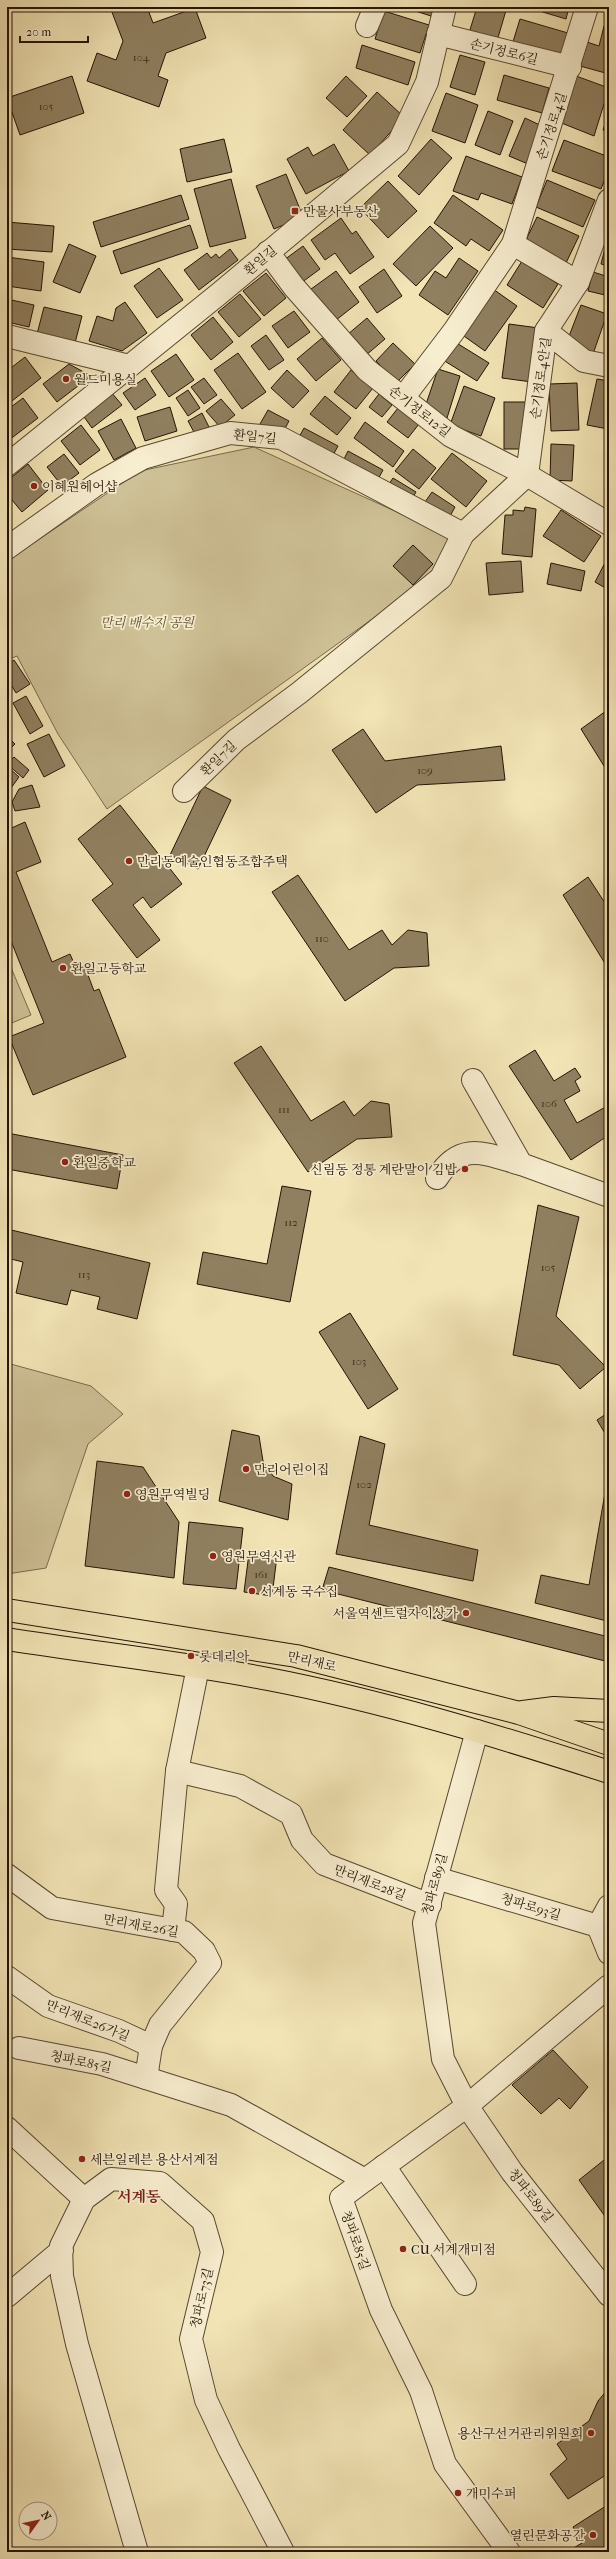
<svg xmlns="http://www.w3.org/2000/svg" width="616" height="2559" font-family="'IM FELL French Canon','Noto Serif KR',serif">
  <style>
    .green { fill: #cfc197; stroke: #7a6a4e }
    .building { fill: #908060; stroke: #251404 }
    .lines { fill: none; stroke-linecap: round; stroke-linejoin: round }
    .minor-casing { stroke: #584830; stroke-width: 24 }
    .major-casing { stroke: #251404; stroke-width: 24 }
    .minor { stroke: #f7edcf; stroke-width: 22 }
    .major { stroke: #f2e4b5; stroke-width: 22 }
    .poi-dot { fill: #8f2418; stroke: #f7edcf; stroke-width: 1.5 }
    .labels { text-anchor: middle; stroke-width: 3.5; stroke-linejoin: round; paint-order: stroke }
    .number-label { font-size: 11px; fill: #402f1b }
    .street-label { font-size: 13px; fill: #251404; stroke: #f7edcf }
    .poi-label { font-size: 13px; fill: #251404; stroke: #f7edcf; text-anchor: start }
    .park-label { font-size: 13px; font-style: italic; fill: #605137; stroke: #f7edcf }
    .quarter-label { font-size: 15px; font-weight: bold; fill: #7a1f14; stroke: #f7edcf }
  </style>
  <rect width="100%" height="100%" fill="#f2e4b5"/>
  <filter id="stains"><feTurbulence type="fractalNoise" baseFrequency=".005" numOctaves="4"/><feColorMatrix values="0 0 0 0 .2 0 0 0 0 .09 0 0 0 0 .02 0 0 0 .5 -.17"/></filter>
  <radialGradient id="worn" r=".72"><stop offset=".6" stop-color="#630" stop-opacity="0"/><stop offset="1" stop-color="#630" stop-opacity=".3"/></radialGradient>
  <!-- green -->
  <g class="green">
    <polygon points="254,447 452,537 435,574 107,809 58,734 17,656 7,660 7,561 140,471"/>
    <polygon points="7,958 31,1015 7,1025"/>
    <polygon points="7,1363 91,1386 123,1414 88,1444 46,1568 7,1574"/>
  </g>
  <!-- building -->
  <g class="building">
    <polygon points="110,7 147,7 153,23 195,8 206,38 166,53 158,76 168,80 159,107 87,81 97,53 116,60 123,41"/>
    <polygon points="403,7 438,7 434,17"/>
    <polygon points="477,7 507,7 497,41 469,33"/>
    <polygon points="526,7 569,7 566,19"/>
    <polygon points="598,7 609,7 609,12 598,8"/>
    <polygon points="384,11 429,25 420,53 375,39"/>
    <polygon points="520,19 568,33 560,60 512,45"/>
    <polygon points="604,26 609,27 609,74 580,66 587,42 599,46"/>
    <polygon points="362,45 415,62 408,85 356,68"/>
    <polygon points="460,55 485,62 475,95 450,87"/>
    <polygon points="504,75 549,88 542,113 497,100"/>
    <polygon points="72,76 84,113 20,135 7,98"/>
    <polygon points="346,76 367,96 347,117 326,98"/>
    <polygon points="576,76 609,88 594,136 559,122"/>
    <polygon points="377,92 404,117 370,155 343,130"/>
    <polygon points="446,93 478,105 465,143 432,131"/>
    <polygon points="488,111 513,121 500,155 475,145"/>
    <polygon points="609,112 609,132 603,130"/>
    <polygon points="525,118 544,127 528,164 509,156"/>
    <polygon points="224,139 232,172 187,182 180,149"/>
    <polygon points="431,139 452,158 419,195 398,176"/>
    <polygon points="564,140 609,157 609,168 601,189 552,171"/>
    <polygon points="334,144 349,171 306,194 287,159 308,147 313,156"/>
    <polygon points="466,156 522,177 512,204 481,193 478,200 453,191"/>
    <polygon points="286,174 303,217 274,229 256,186"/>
    <polygon points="231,179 246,238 210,247 194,189"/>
    <polygon points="547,180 595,200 583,227 536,207"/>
    <polygon points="388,181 417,211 388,238 360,208"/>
    <polygon points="181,195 189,219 101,247 93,222"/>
    <polygon points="453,195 503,230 489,251 471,239 466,246 434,223"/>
    <polygon points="537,217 579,236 566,263 524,244"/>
    <polygon points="341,218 352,234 356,231 374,257 350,274 335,253 325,260 311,240"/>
    <polygon points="7,222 54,226 52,252 7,249"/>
    <polygon points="190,225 198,248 121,274 113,251"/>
    <polygon points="430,226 453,248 416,286 393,264"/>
    <polygon points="607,240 609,240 609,266 601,264"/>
    <polygon points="69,244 96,256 80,293 53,282"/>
    <polygon points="303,246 320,269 301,283 284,260"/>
    <polygon points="230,249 238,260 199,290 184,270 207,253 211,258 216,254 219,258"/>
    <polygon points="7,257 44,262 41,291 7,286"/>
    <polygon points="459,258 478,271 448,315 419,295 435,271 446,278"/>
    <polygon points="522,261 558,284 543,308 507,285"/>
    <polygon points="159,268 183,300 157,318 134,286"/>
    <polygon points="384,269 402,296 377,313 359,287"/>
    <polygon points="336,271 359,302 331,324 307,292"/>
    <polygon points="593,272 609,277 609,296 588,291"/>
    <polygon points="266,273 286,298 264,316 243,291"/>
    <polygon points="493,289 517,306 485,351 461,334"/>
    <polygon points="240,294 261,319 239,337 218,312"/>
    <polygon points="7,299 34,305 29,327 7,322"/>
    <polygon points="125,302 147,333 122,351 89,341 97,316 113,321 116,308"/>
    <polygon points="581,305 607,314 593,354 566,344"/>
    <polygon points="44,307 82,316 75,343 37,334"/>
    <polygon points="294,311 310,332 288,348 272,326"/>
    <polygon points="213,317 233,342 211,360 191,335"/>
    <polygon points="367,318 385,339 365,356 347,335"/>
    <polygon points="509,324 539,328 532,382 502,378"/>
    <polygon points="266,335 284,360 269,370 251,346"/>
    <polygon points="322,338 341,360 316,381 297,359"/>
    <polygon points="455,342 489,363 477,381 443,360"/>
    <polygon points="393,343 415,364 397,382 376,361"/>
    <polygon points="238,353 266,392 242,409 214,370"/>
    <polygon points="176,354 194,380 169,397 151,371"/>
    <polygon points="25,357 41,378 7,405 7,371"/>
    <polygon points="69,364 91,376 57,402 43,384"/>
    <polygon points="438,369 460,376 447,418 424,410"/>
    <polygon points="287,370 309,391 293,408 271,388"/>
    <polygon points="351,370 373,388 356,409 334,392"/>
    <polygon points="145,378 156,395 135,410 123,393"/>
    <polygon points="204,378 217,395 204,404 191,387"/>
    <polygon points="597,379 609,381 608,429 587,425"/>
    <polygon points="577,383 579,430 551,431 549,384"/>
    <polygon points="464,386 495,398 481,436 450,425"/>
    <polygon points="188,390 200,408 188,416 176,398"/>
    <polygon points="111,392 122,405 92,428 82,414"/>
    <polygon points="379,394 392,405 382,417 369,407"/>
    <polygon points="325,396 351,418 337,435 310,414"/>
    <polygon points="23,398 38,418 9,440 7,436 7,410"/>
    <polygon points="221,399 235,415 220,427 206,411"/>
    <rect x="504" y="402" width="24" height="47"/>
    <polygon points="170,407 177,431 145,441 137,417"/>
    <polygon points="398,408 419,424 408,438 387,422"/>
    <polygon points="268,410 289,421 281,436 260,424"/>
    <polygon points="202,413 209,427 195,434 188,421"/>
    <polygon points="121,419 136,448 114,460 98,431"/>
    <polygon points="365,422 404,451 393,467 354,438"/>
    <polygon points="81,425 100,450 80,465 61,441"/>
    <polygon points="304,428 338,446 331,459 297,441"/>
    <polygon points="551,444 574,445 572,481 550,480"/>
    <polygon points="413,449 436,468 419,489 395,471"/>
    <polygon points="348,451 383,470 376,483 341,465"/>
    <polygon points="452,453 487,481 466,507 431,479"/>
    <polygon points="64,454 79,473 62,486 47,467"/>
    <polygon points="28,464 48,490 22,512 7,494 7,481"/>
    <polygon points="393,478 416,492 410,502 387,487"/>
    <polygon points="432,492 455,507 449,518 425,502"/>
    <polygon points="525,507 536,509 532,557 502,554 505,515 513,515 513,510 524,511"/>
    <polygon points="561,510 601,536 584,562 543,536"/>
    <polygon points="413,545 433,564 413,585 393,566"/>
    <polygon points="609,555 609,590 595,582"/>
    <polygon points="521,561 523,592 489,595 486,563"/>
    <polygon points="551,563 585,571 581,591 547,584"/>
    <polygon points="14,660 30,684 16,693 7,678 7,665"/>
    <polygon points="26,696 43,726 30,734 13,703"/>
    <polygon points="606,711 609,715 609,774 581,729"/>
    <polygon points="363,729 385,761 501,746 505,780 417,785 376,813 332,750"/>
    <polygon points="49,734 65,766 44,777 27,744"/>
    <polygon points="7,736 15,744 7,752"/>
    <polygon points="14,757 29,770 23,778 7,764"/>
    <polygon points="7,766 19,777 11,788 7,784"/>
    <polygon points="32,785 40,807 15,811 12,802 19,789"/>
    <polygon points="203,786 231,800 198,869 170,855"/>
    <polygon points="120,805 182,884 151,908 143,897 133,905 160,940 137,958 92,900 113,884 78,839"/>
    <polygon points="25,822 41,862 16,872 52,962 70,954 77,970 85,967 94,991 99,989 126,1057 33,1095 9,1037 44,1023 7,931 7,830"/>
    <polygon points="298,875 349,950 382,930 392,945 408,930 427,933 429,966 394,968 345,1001 272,892"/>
    <polygon points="588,877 609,909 609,970 563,895"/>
    <polygon points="261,1046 311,1121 344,1101 354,1116 371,1101 389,1104 392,1137 357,1139 308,1172 234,1063"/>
    <polygon points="535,1050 554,1081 575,1068 581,1077 575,1081 580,1091 564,1100 577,1123 609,1105 609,1135 571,1160 509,1066"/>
    <polygon points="7,1133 123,1155 117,1189 7,1169"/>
    <polygon points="282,1186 311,1191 290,1302 197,1284 203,1252 267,1264"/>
    <polygon points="538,1205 579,1217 556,1316 606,1367 580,1389 559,1365 513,1355"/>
    <polygon points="7,1229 150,1263 137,1319 97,1309 100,1297 71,1290 67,1305 16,1293 23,1262 7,1258"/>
    <polygon points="350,1313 398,1389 368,1409 319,1332"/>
    <polygon points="609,1412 609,1440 597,1420"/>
    <polygon points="232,1430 259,1436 263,1461 273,1476 292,1484 288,1520 219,1501"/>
    <polygon points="360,1436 385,1444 369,1525 478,1550 473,1581 336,1554"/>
    <polygon points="97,1461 143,1467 179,1522 174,1578 85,1566"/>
    <polygon points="605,1493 609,1494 609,1612 607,1621 535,1603 541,1575 589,1585"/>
    <polygon points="189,1522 243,1528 236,1589 183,1584"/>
    <polygon points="249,1553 277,1556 272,1596 244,1592"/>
    <polygon points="329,1567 609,1637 609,1662 322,1590"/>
    <polygon points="553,2050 588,2087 570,2109 559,2098 541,2114 512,2085"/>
    <polygon points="609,2156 609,2222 579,2180"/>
    <polygon points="608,2389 609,2473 568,2499 550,2474 567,2459 557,2444 589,2421 598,2401"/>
    <polygon points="609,2504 609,2552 567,2552 582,2543 573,2527"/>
  </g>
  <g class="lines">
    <!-- minor casing -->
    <g class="minor-casing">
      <g id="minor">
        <polyline points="367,26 375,7"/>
        <polyline points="438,34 570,67"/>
        <polyline points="513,244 578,282"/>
        <polyline points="268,252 294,287 367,370 451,436 527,475 609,524"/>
        <polyline points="546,331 584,361 609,366"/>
        <polyline points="7,336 129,366"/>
        <polyline points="403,398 454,331 513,244 587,7"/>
        <polyline points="7,465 220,293 398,144 427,82 445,7"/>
        <polyline points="527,475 546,331 578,282 609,200"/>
        <polyline points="7,548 97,484 143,458 230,433 281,438 463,534 527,475"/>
        <polyline points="184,791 236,740 299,693 441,578 463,534"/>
        <polyline points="473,1080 521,1164 609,1196"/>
        <path d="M437,1178C461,1140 485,1154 521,1164"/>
        <polyline points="198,1667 177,1771 240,1786 291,1814 302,1840 324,1864 430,1905"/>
        <polyline points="477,1731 424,1923 443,2059 467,2106 512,2172 609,2295"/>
        <polyline points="7,1875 52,1908 184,1932 204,1951 210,1963 160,2025 151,2046 146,2078"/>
        <polyline points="436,1878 598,1926 609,1953"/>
        <polyline points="598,1926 609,1906"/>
        <polyline points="173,1930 176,1904 166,1890 177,1771"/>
        <polyline points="7,1977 48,2006 119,2031 151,2046"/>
        <polyline points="19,2048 102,2064 231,2105 365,2180 341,2198 381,2310 421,2391 445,2464 509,2552"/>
        <polyline points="7,2128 84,2199"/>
        <polyline points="384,2166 465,2284"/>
        <polyline points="365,2180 467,2106 609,1986"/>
        <polyline points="7,2296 62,2250"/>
        <polyline points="137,2552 77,2344 62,2276 61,2246 84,2199 111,2179 160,2183 203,2221 212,2252 191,2339 206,2400 229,2449 283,2552"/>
      </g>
    </g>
    <!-- major casing -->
    <g class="major-casing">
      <g id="major">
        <polyline points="7,1610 296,1656 519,1713 609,1744"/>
        <path d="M7,1639C94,1653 182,1662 268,1679C383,1701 497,1736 609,1772"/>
        <polyline points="523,1712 554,1708 609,1711"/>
      </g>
    </g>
    <!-- minor -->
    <use href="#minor" class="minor"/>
    <!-- major -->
    <use href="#major" class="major"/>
  </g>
  <!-- markers -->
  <g class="poi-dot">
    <rect x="291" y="207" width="8" height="8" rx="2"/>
    <circle cx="66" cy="379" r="4"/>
    <circle cx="34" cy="486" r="4"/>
    <circle cx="129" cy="861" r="4"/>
    <circle cx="63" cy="968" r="4"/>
    <circle cx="65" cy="1162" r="4"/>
    <circle cx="465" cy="1169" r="4"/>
    <circle cx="246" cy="1469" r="4"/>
    <circle cx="127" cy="1494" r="4"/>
    <circle cx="213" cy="1556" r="4"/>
    <circle cx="252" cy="1591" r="4"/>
    <circle cx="466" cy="1613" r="4"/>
    <circle cx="191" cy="1656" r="4"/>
    <circle cx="82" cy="2159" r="4"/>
    <circle cx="403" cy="2249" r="4"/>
    <circle cx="591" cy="2433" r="4"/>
    <circle cx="458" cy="2493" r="4"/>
    <circle cx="593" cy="2535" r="4"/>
  </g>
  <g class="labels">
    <!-- number labels -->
    <g class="number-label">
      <text x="141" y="61">104</text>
      <text x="46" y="110">105</text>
      <text x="425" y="774">109</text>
      <text x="322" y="942">110</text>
      <text x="549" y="1107">106</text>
      <text x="284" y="1113">111</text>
      <text x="291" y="1226">112</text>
      <text x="548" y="1271">105</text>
      <text x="84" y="1278">113</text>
      <text x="359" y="1365">103</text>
      <text x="364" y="1488">102</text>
      <text x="261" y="1578">161</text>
    </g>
    <!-- street labels -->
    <g class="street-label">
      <text transform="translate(504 51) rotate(14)" y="5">손기정로6길</text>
      <text transform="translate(551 126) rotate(-72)" y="5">손기정로4길</text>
      <text transform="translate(260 260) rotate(-40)" y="5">환일길</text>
      <text transform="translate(540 378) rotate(-82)" y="5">손기정로4안길</text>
      <text transform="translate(420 411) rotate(38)" y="5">손기정로12길</text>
      <text transform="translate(255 436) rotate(6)" y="5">환일7길</text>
      <text transform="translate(218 758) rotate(-44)" y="5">환일7길</text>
      <text transform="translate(312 1661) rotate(13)" y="5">만리재로</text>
      <text transform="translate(370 1882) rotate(21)" y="5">만리재로28길</text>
      <text transform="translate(434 1884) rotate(-75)" y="5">청파로89길</text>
      <text transform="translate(531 1906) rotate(17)" y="5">청파로93길</text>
      <text transform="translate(141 1925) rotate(10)" y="5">만리재로26길</text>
      <text transform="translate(88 2020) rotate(22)" y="5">만리재로26가길</text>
      <text transform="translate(81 2061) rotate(12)" y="5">청파로85길</text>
      <text transform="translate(531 2195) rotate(52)" y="5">청파로89길</text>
      <text transform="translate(356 2240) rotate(71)" y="5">청파로85길</text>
      <text transform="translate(201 2298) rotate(-77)" y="5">청파로73길</text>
    </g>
    <!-- poi labels -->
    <g class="poi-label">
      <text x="303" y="216">만물사부동산</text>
      <text x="74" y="384">월드미용실</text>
      <text x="42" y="491">이혜원헤어샵</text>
      <text x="137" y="866">만리동예술인협동조합주택</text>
      <text x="71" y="973">환일고등학교</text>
      <text x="73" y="1167">환일중학교</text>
      <text x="457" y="1174" text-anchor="end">신림동 정통 계란말이 김밥</text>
      <text x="254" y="1474">만리어린이집</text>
      <text x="135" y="1499">영원무역빌딩</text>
      <text x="221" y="1561">영원무역신관</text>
      <text x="260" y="1596">서계동 국수집</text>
      <text x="458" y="1618" text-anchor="end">서울역센트럴자이상가</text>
      <text x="199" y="1661">롯데리아</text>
      <text x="90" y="2164">세븐일레븐 용산서계점</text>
      <text x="411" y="2254">CU 서계개미점</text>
      <text x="583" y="2438" text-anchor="end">용산구선거관리위원회</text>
      <text x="466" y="2498">개미수퍼</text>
      <text x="585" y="2540" text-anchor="end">열린문화공간</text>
    </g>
    <!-- park labels -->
    <g class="park-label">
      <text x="147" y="627">만리 배수지 공원</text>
    </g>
    <!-- quarter labels -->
    <g class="quarter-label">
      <text x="139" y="2202">서계동</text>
    </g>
  </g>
  <!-- margin -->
  <rect width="616" height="2559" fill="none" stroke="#f2e4b5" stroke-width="24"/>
  <rect x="8" y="8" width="600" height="2543" fill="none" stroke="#251404" stroke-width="2"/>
  <rect x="12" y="12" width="592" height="2535" fill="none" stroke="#251404"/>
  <!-- north arrow -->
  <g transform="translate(38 2521) rotate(57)"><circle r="19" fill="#f7edcf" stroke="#a3967e"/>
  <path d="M0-3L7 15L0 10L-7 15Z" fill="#8f2418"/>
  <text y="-6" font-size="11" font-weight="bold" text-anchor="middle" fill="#251404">N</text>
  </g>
  <!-- scale -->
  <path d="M20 36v6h68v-6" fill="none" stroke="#251404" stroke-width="2"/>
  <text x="26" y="36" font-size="12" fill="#251404" stroke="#f7edcf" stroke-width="3" paint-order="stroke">20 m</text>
  <rect width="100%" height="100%" filter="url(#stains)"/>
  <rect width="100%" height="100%" fill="url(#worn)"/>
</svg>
